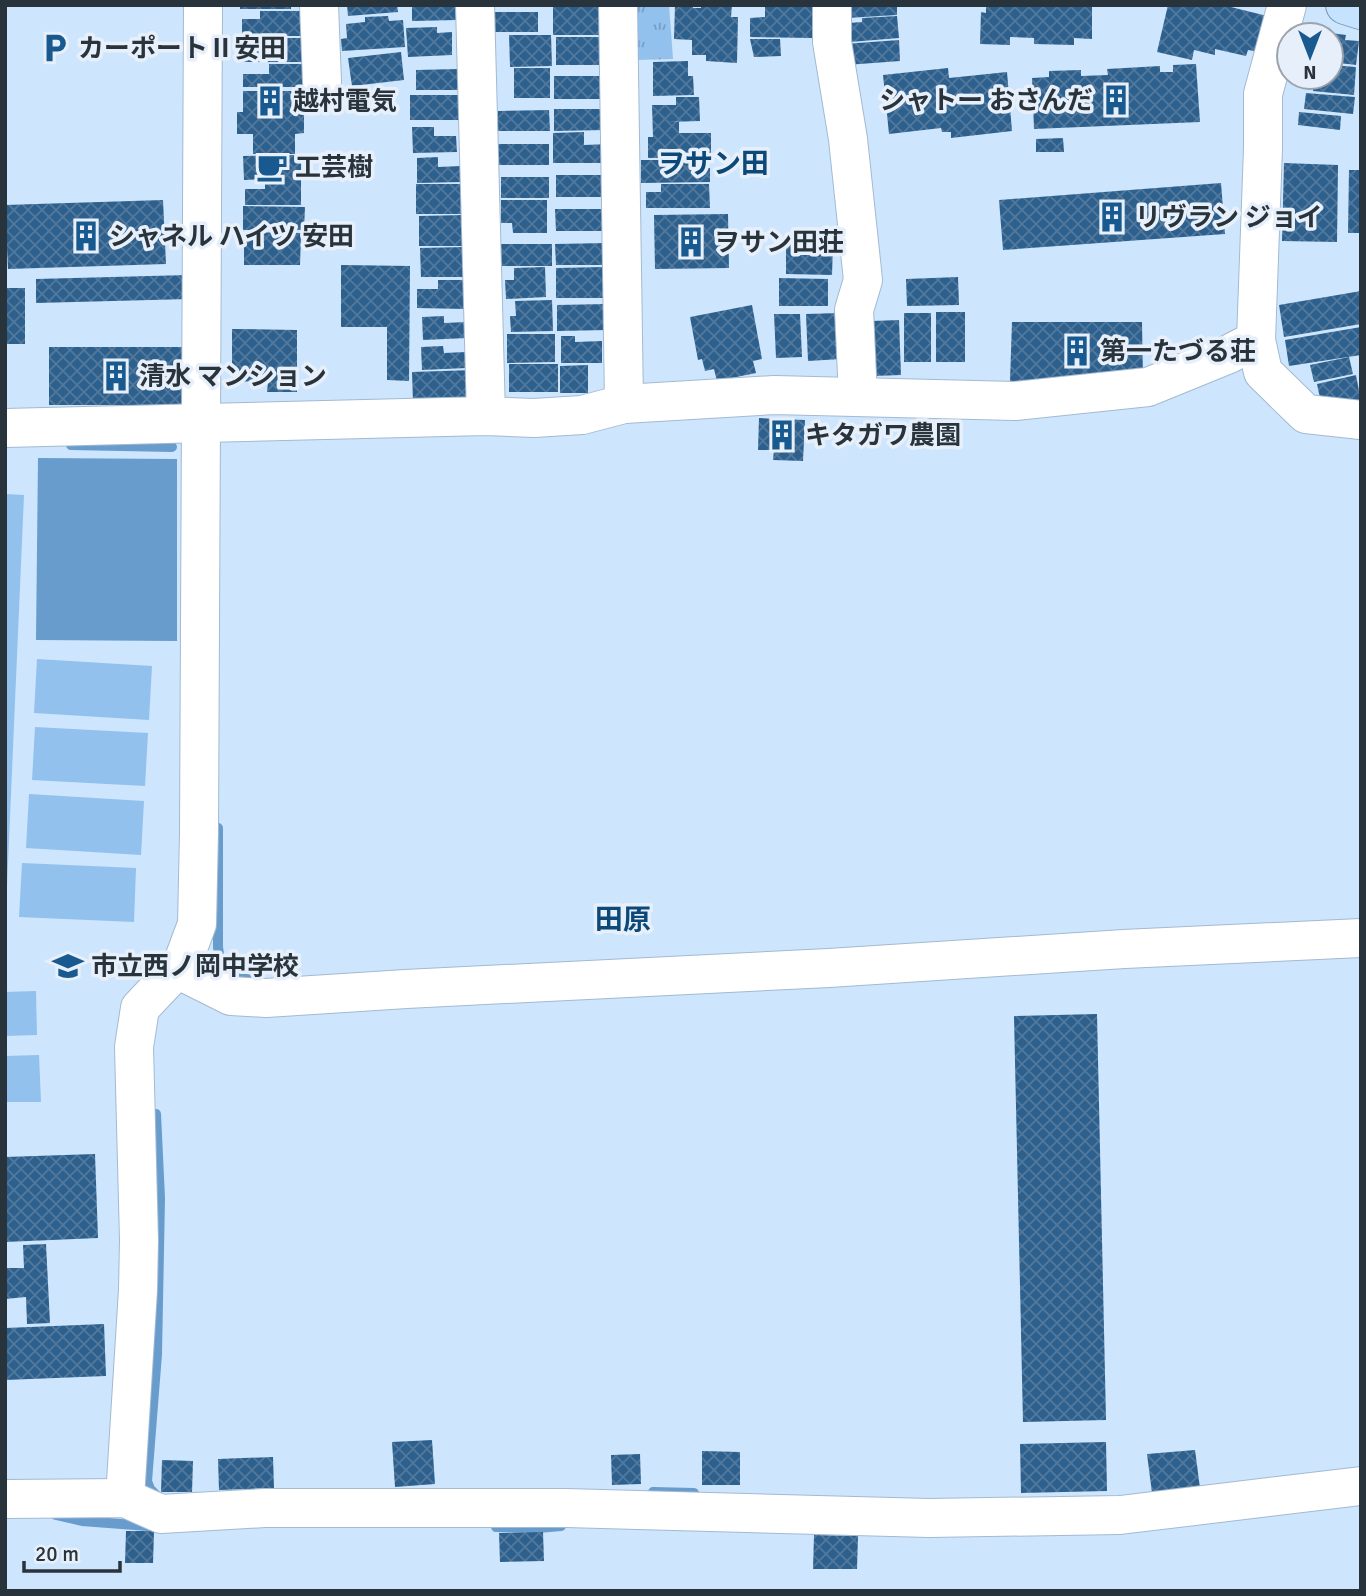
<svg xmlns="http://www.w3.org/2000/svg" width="1366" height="1596" font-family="Signika,'Noto Sans JP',sans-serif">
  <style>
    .grass { fill: #92c1ee }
    .park { fill: url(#park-tufts) }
    .water { fill: #689ccd }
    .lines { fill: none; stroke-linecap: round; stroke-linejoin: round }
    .stream { stroke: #689ccd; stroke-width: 10 }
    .building { fill: url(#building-cross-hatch) }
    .minor-casing { stroke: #a3bad1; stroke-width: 40 }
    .major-casing { stroke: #7698ba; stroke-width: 40 }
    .minor { stroke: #fff; stroke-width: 38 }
    .major { stroke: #c5e2fe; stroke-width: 38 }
    .labels { text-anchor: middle; stroke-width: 7; stroke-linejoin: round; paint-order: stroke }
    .poi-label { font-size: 26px; font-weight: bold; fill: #29333c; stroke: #e7f0fa; text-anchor: start }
    .neighbourhood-label { font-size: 28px; font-weight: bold; fill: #0c4979; stroke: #e7f0fa }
  </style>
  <defs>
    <pattern id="park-tufts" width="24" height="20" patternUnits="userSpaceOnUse" patternTransform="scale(1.75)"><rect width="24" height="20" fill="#92c1ee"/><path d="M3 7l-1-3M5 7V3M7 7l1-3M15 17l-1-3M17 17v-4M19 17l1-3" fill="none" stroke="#779dc2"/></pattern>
    <pattern id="building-cross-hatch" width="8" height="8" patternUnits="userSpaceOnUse" patternTransform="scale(1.75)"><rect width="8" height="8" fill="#2e608e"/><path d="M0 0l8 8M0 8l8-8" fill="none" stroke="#52789c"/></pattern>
  </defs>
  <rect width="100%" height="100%" fill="#cde5fd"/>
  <!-- grass -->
  <g class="grass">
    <polygon points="5,494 24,495 5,932"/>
    <polygon points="37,659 152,666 149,720 34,713"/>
    <polygon points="35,727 148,733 145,786 32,780"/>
    <polygon points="29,794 144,801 141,855 26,848"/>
    <polygon points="22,863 136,868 134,922 19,917"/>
    <polygon points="36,991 37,1035 5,1036 5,992"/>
    <polygon points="39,1055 41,1102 5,1102 5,1056"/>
  </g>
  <!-- park -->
  <polygon class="park" points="634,5 669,5 673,59 635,60"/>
  <!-- water -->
  <polygon class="water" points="38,458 177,459 177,641 36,640"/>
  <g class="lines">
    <!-- stream -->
    <g class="stream">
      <polyline points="71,445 172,447"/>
      <polyline points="218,828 218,947 220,961 231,970 250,977"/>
      <polyline points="156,1114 160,1198 157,1354 147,1481 150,1489 156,1495"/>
      <polyline points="653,1492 694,1493"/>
      <polyline points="56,1515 82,1521 148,1526"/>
      <polyline points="496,1527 538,1528 561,1526"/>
    </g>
  </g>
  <!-- building -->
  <g class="building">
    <rect x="240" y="5" width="51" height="4"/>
    <polygon points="347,5 397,5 398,12 348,16"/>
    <polygon points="412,5 455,5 456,20 412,21"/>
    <polygon points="553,5 602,5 603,35 553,35"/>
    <polygon points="675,5 693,5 693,8 701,8 701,5 732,5 731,17 738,17 737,63 706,61 706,55 692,55 692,40 674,39"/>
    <polygon points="765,5 812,5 812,38 750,37 750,18 765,17"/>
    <polygon points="846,5 897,5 897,15 847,18"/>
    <polygon points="986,5 1092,5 1092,39 1074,38 1074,45 1034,44 1034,38 1010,37 1010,45 980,44 981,12 986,13"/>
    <polygon points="1168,5 1223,5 1267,16 1259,52 1248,50 1246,56 1215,49 1215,55 1194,50 1192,60 1157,52"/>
    <polygon points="260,11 306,11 306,36 242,36 242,19 260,19"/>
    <rect x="493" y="12" width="45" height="20"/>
    <polygon points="388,16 389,21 403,20 405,47 342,51 341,39 347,38 346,24 365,22 365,17"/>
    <polygon points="897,16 899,38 850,42 849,23 862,22 862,18"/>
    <polygon points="437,27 437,33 452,32 452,55 408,57 406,28"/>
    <polygon points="1331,33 1346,35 1345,40 1359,41 1356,65 1331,62"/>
    <polygon points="509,35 551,35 552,66 510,67"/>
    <polygon points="556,37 605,37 606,65 556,65"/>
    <polygon points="268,38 307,38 307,62 243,62 243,48 268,48"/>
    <polygon points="750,39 780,39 781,56 754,57"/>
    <polygon points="899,40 900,61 846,65 844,44"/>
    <polygon points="401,52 404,80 352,86 348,58"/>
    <polygon points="688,61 688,76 693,76 694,95 653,96 653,62"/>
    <polygon points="269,64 308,64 307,87 243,87 243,74 269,74"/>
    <polygon points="1196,64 1200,122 1034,129 1032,78 1049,77 1049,71 1081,70 1081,76 1108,75 1107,69 1160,66 1160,72 1173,72 1173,65"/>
    <polygon points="1331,65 1356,67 1354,95 1313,91 1314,77 1331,77"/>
    <rect x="514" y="68" width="36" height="30"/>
    <polygon points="948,68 949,78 1007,72 1012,131 951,138 951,132 942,132 941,128 889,134 883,75"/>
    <polygon points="459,69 459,90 416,90 416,70"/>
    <rect x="554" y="76" width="51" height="23"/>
    <polygon points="243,91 298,91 298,112 304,112 304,133 295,134 295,154 253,154 253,134 237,134 237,112 243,112"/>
    <polygon points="1306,93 1355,97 1353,114 1304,109"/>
    <rect x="410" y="95" width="49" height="25"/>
    <polygon points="676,97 699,97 700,121 668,122 679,122 679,133 711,133 711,157 648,158 648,137 653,137 652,105 676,105"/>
    <polygon points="554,109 605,109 605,130 554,131"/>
    <polygon points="549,110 550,131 498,131 498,111"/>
    <polygon points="1299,112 1341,116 1340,130 1298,125"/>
    <polygon points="412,127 434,127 434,136 456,136 457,152 413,153"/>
    <polygon points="584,132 584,145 609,144 610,163 553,163 553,133"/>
    <polygon points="1063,138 1064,152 1036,152 1036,139"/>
    <rect x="495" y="144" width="54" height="21"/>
    <polygon points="301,155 301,205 245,205 245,189 265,189 265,179 244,180 243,156"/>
    <polygon points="438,157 438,167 461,166 461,182 417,183 417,158"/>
    <polygon points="641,160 705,160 705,168 710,168 710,182 641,183"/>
    <polygon points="1284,163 1338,165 1337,242 1282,241"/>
    <polygon points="1349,170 1361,170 1361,233 1348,233"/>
    <rect x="556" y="175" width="49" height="22"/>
    <rect x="501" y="177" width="48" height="21"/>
    <polygon points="1221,183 1225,234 1003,250 999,200"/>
    <rect x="416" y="184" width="51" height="30"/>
    <polygon points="661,184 709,184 710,208 646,208 646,192 661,192"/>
    <polygon points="163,200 166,264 8,269 5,205"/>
    <polygon points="501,200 547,200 547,233 513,233 512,223 501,223"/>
    <polygon points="243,206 305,207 304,230 243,230"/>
    <polygon points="555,209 605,209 605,231 556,231"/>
    <polygon points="728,214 729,268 655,269 654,215"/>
    <polygon points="463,215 463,246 419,246 419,216"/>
    <polygon points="244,232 301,233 300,265 244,265"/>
    <polygon points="786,242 833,243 832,275 786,274"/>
    <polygon points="607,243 608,265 556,265 555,244"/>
    <rect x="501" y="244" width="51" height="22"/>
    <polygon points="465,247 465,277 421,277 420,248"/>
    <polygon points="341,265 410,266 409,381 387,380 387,327 341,327"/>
    <polygon points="545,267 546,297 506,299 505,280 514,280 514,268"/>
    <polygon points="605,267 605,298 556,298 556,268"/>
    <polygon points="188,275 189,299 36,303 36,279"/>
    <polygon points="958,277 959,305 907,306 906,279"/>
    <polygon points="779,278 828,279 828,306 779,306"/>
    <polygon points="438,280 466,280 466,309 417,308 417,289 438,289"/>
    <rect x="5" y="288" width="20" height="56"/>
    <polygon points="1361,291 1361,324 1284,337 1279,305"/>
    <polygon points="552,300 553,331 511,332 510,316 516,316 515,301"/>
    <polygon points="607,304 608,330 557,331 557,305"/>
    <polygon points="752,305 762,359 753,361 756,373 717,381 714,369 705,371 702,359 698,360 690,317"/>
    <rect x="936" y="312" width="29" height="50"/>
    <polygon points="839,313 841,359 808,361 806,314"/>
    <rect x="904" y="313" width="27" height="49"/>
    <polygon points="774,314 800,314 802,357 776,358"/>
    <polygon points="444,316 444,323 467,322 467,338 423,340 422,317"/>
    <polygon points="899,320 901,375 874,376 872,321"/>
    <polygon points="1012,322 1142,322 1143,380 1010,381"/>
    <polygon points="1361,327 1361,355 1289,366 1285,340"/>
    <polygon points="232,329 297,330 297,392 267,392 268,382 232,381"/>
    <polygon points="507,334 555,334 555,362 507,363"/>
    <polygon points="561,336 575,336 575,342 602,341 602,363 561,363"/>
    <polygon points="443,346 444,353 466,352 467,368 422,370 421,347"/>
    <rect x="49" y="347" width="135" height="58"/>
    <polygon points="1349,357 1353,374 1314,382 1310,365"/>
    <rect x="509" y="364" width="49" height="28"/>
    <polygon points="588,365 588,393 560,393 560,366"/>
    <polygon points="474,370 475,400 413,402 412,372"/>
    <polygon points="1356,375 1361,402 1321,403 1317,384"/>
    <polygon points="759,418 805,420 803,461 773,460 774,450 758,450"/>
    <polygon points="1097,1014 1106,1420 1023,1422 1014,1016"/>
    <polygon points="95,1154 98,1238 5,1242 5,1157"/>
    <polygon points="46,1244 50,1323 27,1324 26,1297 5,1299 5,1268 24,1268 23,1245"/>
    <polygon points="104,1324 106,1376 5,1380 5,1328"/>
    <polygon points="432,1440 435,1484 395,1487 392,1442"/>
    <polygon points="1106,1442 1107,1491 1021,1493 1020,1444"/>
    <polygon points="1195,1450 1200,1488 1152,1493 1147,1454"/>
    <polygon points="702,1451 740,1452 740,1485 702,1485"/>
    <polygon points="640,1454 641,1484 612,1485 611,1455"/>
    <polygon points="273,1457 274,1488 219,1490 218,1459"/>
    <polygon points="162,1460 193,1461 192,1492 161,1492"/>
    <polygon points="126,1531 154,1531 153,1563 125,1563"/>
    <polygon points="543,1532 544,1561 500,1562 499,1533"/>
    <polygon points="814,1535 858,1536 857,1569 813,1569"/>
  </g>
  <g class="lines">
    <!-- minor casing -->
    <g class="minor-casing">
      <g id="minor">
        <polyline points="319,5 322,82"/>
        <polyline points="475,5 486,416"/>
        <polyline points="618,5 624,404"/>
        <polyline points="832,5 832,42 848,139 863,280 854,310 858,397"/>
        <polyline points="1287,5 1263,94 1263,148 1256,340 1263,372 1306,414 1361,420"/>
        <polyline points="5,428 486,416 534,418 582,415 624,404 774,395 1015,401 1148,387 1229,354 1256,340"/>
        <polyline points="177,969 231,996 266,998 406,989 829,968 1124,949 1361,938"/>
        <polyline points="125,1498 138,1290 139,1240 134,1047 140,1008 177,969 184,959 197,924 199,833 203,5"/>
        <polyline points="5,1499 125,1498 161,1514 265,1508 566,1508 929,1518 1120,1515 1361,1486"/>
      </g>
    </g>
    <!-- major casing -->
    <g class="major-casing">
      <polyline id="major" points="1345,5 1361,10"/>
    </g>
    <!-- minor -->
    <use href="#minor" class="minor"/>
    <!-- major -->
    <use href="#major" class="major"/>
  </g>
  <!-- icons -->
  <defs>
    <g id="parking-bare" transform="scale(2.415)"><path d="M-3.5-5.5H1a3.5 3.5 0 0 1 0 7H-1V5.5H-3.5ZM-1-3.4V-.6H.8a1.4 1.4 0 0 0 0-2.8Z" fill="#18598f" stroke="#e7f0fa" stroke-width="2.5" paint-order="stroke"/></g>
    <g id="building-bare" transform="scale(2.415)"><path d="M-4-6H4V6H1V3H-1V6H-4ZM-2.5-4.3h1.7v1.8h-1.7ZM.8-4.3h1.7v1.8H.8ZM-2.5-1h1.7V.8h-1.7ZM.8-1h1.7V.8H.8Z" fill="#18598f" stroke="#e7f0fa" stroke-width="2.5" paint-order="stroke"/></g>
    <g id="cafe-bare" transform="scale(2.415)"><path d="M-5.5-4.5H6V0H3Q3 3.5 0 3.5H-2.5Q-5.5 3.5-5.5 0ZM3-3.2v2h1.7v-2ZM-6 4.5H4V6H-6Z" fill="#18598f" stroke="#e7f0fa" stroke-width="2.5" paint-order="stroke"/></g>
    <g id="school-bare" transform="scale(2.415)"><path d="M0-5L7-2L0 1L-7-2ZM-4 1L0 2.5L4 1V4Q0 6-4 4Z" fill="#18598f" stroke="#e7f0fa" stroke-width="2.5" paint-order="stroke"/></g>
  </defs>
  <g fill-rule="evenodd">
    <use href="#parking-bare" x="55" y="48"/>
    <use href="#building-bare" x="1116" y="100"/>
    <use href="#building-bare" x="270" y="101"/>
    <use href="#cafe-bare" x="272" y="167"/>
    <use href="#building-bare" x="1112" y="217"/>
    <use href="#building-bare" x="86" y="236"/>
    <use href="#building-bare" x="691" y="242"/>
    <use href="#building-bare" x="1077" y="351"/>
    <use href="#building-bare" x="116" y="376"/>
    <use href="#building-bare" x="782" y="435"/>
    <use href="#school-bare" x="68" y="966"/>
  </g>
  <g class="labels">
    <!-- poi labels -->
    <g class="poi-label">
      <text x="78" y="57">カーポートⅡ安田</text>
      <text x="1093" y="109" text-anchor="end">シャトー おさんだ</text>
      <text x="293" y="110">越村電気</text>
      <text x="295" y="176">工芸樹</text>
      <text x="1135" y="226">リヴラン ジョイ</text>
      <text x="109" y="245">シャネル ハイツ 安田</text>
      <text x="714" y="251">ヲサン田荘</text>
      <text x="1100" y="360">第一たづる荘</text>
      <text x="139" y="385">清水 マンション</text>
      <text x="805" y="444">キタガワ農園</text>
      <text x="91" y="975">市立西ノ岡中学校</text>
    </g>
    <!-- neighbourhood labels -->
    <g class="neighbourhood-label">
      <text x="713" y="173">ヲサン田</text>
      <text x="623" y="929">田原</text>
    </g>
  </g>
  <!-- border -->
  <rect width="1366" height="1596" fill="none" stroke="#29333c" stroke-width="14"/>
  <!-- north arrow -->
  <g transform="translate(1310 56) rotate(180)"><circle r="33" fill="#e7f0fa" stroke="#9ba4ae" stroke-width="2"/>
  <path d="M0-5L12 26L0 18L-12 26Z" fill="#18598f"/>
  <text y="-10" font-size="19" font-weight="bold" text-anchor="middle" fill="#29333c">N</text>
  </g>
  <!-- scale -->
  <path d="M24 1561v10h96v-10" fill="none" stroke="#29333c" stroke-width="3.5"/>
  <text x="35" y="1561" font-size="21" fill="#29333c" stroke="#e7f0fa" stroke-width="5" paint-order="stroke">20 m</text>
</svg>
